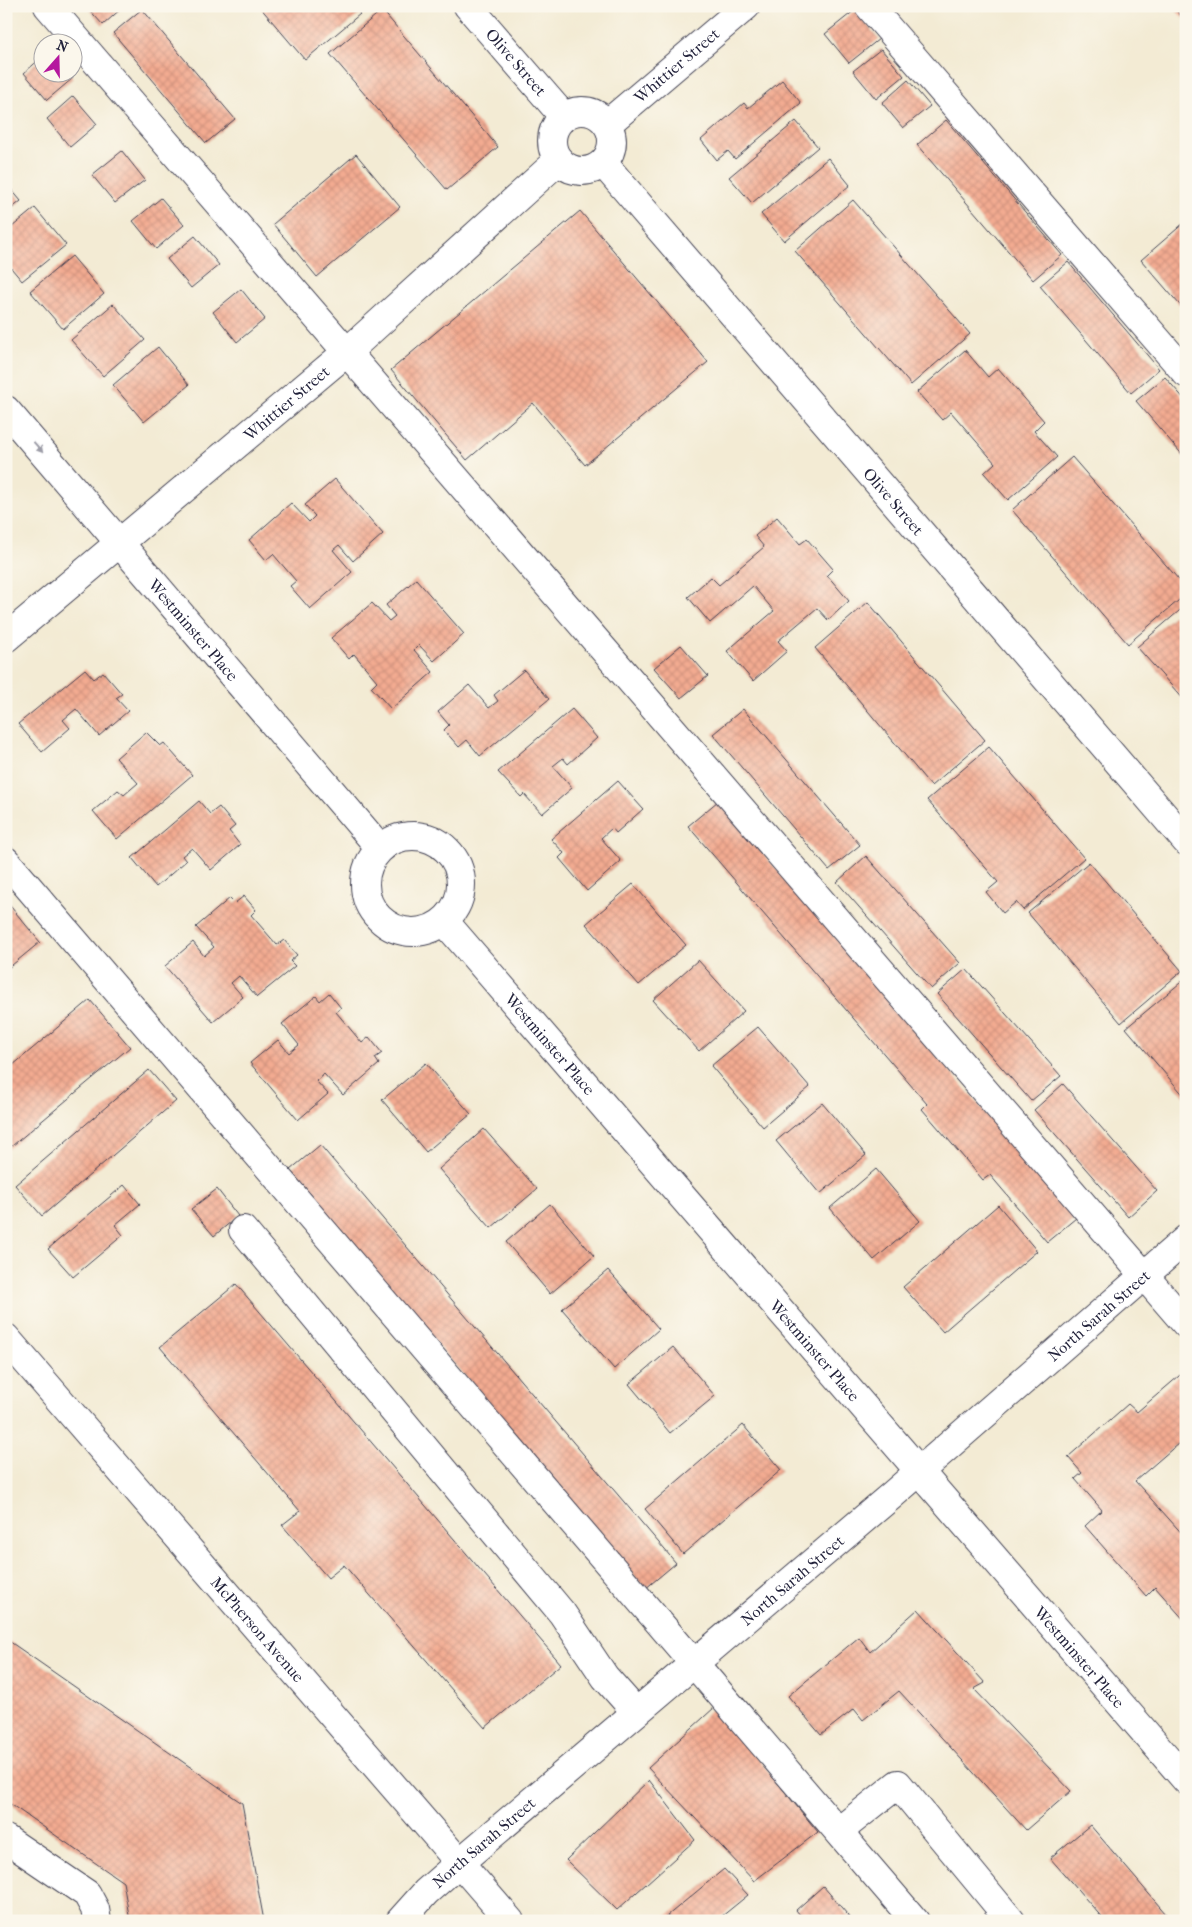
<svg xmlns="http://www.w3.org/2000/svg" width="1192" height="1927" font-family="'IM FELL French Canon',serif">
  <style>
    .building { fill: url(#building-cross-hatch) }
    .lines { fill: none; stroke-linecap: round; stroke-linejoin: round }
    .minor-casing { stroke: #414052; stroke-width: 30 }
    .minor { stroke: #fff; stroke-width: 28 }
    .oneway { fill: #9c9ca7 }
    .labels { text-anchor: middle; stroke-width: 4; stroke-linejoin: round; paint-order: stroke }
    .street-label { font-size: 16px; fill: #22223b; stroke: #fbf7ec }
  </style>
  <defs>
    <pattern id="building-cross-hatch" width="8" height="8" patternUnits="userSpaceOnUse" patternTransform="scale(1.25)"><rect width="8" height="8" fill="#f3ab91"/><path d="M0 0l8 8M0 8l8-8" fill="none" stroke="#d0937e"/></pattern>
  </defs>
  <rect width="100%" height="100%" fill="#fbf7ec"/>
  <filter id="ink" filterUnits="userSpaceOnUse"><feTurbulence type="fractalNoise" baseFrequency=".02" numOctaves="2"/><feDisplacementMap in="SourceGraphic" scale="10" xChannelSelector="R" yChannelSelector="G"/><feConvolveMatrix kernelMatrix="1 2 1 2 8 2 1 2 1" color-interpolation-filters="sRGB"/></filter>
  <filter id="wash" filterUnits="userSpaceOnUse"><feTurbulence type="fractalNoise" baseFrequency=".0096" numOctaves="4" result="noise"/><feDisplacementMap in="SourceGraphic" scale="20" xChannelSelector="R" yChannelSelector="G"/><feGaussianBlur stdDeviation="1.12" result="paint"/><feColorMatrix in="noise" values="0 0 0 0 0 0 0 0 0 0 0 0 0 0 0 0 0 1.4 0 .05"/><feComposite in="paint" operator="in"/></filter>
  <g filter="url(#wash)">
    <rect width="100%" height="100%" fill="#f3ebd4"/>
    <g id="blocks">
      <!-- building -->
      <g class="building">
        <polygon points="86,6 124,6 103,25"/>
        <polygon points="259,6 353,6 360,14 305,60"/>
        <polygon points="1172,6 1186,6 1186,21"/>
        <polygon points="142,9 235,119 206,143 113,33"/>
        <polygon points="382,10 498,147 447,190 330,54"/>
        <polygon points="855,10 879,39 849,63 825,34"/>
        <polygon points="881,49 904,76 876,99 853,71"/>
        <polygon points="42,57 42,72 69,72 73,78 47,100 24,73"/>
        <polygon points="782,80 801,103 735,159 728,151 717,160 701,140 744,103 748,108"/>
        <polygon points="908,80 930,106 903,128 882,103"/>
        <polygon points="73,96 97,124 70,147 47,119"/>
        <polygon points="946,120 1062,255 1033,280 917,145"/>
        <polygon points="796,121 818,147 752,203 729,177"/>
        <polygon points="122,151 145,180 115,203 92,175"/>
        <polygon points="356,154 400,207 317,277 273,224"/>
        <polygon points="828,158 850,185 784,241 761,214"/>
        <polygon points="6,183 21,201 6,213"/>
        <polygon points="161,198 184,225 156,249 133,221"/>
        <polygon points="853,200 970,334 911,385 795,251"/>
        <polygon points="35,208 66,245 22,281 6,262 6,232"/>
        <polygon points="580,211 708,362 585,465 533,403 467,460 391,370"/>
        <polygon points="1185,222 1186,223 1186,312 1141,260"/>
        <polygon points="195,236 219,265 191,288 167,259"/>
        <polygon points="72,256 104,294 63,329 30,291"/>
        <polygon points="1068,262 1159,369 1131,393 1040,286"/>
        <polygon points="241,289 265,319 237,342 213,312"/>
        <polygon points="113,304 145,340 103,376 71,340"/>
        <polygon points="158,347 189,385 144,422 113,385"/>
        <polygon points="965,350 988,377 998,368 1044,421 1034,431 1057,457 1008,500 984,473 995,463 951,412 942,420 917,392"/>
        <polygon points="1165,377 1186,401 1186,459 1136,401"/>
        <polygon points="1072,457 1186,588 1186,594 1128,644 1012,510"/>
        <polygon points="335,479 383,534 353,561 339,545 333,550 352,572 310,609 290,586 296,581 273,554 266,560 249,540 291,503 309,522 315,516 305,505"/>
        <polygon points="777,517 800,544 807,539 833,569 827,575 849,601 828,620 817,608 778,641 787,651 753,681 727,651 774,611 753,586 710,623 688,597 711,577 719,585 764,547 755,536"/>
        <polygon points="416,579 464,634 434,661 419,645 414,650 433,672 391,709 371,687 377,681 354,654 349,659 331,638 372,603 389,621 395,616 386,605"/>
        <polygon points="868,602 985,740 931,786 815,648"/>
        <polygon points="1186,605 1186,702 1137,647"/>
        <polygon points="681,645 708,676 681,698 654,668"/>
        <polygon points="85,669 94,679 103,672 122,694 116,698 128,711 99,736 76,709 63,720 70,728 42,752 18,724"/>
        <polygon points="524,670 549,699 480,756 467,740 459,747 444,730 449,725 438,712 469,685 489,708 498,701 494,695"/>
        <polygon points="572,709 597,738 568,764 563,758 553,766 572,788 542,814 524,794 521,797 498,772"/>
        <polygon points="743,709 860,845 829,870 713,734"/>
        <polygon points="146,732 160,746 164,743 192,775 117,839 93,811 118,790 124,795 138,783 116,758"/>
        <polygon points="989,747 1084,858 1023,910 1016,902 1003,913 986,892 998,882 927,800"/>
        <polygon points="618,781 643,809 616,833 612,828 601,838 621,861 587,891 559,858 564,853 551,839"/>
        <polygon points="199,801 210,814 219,807 235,826 229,831 240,845 211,870 192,848 182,856 186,861 156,887 132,858"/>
        <polygon points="718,801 1076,1218 1047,1242 990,1175 983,1180 922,1109 927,1104 688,826"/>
        <polygon points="866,856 960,963 931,989 837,882"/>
        <polygon points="1089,862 1182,971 1121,1023 1028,913"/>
        <polygon points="633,884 686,945 639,985 586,924"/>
        <polygon points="244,896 256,910 251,915 277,945 284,940 297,955 290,961 295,966 257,997 239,976 231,983 243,997 213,1022 165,966 193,942 204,956 214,947 196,927 230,898 235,903"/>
        <polygon points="6,901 40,942 6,970"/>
        <polygon points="698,960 744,1011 699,1051 653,1000"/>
        <polygon points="966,969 1061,1076 1031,1101 937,994"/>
        <polygon points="1186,978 1186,1098 1126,1028"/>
        <polygon points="329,993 341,1008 336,1012 362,1043 369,1037 382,1053 375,1058 379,1064 343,1095 324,1074 316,1081 328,1094 298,1120 250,1063 278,1040 289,1053 299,1045 282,1024 316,996 320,1001"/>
        <polygon points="90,1000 130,1047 6,1151 6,1071"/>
        <polygon points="758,1027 810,1087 763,1127 711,1066"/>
        <polygon points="426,1063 471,1114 426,1152 382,1100"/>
        <polygon points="149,1070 176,1101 42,1216 15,1185"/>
        <polygon points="1063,1084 1157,1191 1128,1217 1034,1110"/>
        <polygon points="822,1103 866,1155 820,1194 776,1141"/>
        <polygon points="484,1129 537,1189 491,1228 439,1169"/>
        <polygon points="320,1145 676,1563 645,1589 290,1170"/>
        <polygon points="876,1169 920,1221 874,1260 830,1208"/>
        <polygon points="124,1185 140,1204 115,1225 123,1235 73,1277 48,1249"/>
        <polygon points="217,1189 238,1216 214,1236 191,1209"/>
        <polygon points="550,1204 594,1256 550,1294 506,1242"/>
        <polygon points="998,1205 1037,1251 943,1332 903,1287"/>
        <polygon points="608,1270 659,1329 614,1369 562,1309"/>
        <polygon points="236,1284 561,1664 485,1728 344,1565 328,1578 282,1525 300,1511 160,1347"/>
        <polygon points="673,1347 715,1396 670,1433 629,1384"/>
        <polygon points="1186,1370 1186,1437 1135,1481 1186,1538 1186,1622 1155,1587 1146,1596 1085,1526 1102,1510 1075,1479 1082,1473 1068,1457 1128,1404 1137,1412"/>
        <polygon points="743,1425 781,1470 683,1554 645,1509"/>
        <polygon points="918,1609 985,1683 974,1689 1071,1791 1026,1830 899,1691 863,1720 854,1709 821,1735 788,1696 859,1637 870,1652"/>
        <polygon points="6,1639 242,1803 264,1921 130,1921 123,1882 6,1801"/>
        <polygon points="715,1707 818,1832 754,1881 648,1768"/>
        <polygon points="649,1780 695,1840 617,1910 566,1860"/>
        <polygon points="1090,1825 1172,1921 1105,1921 1050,1858"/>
        <polygon points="724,1869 748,1895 716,1921 661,1921"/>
        <polygon points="823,1886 853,1921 805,1921 796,1910"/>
      </g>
    </g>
  </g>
  <g filter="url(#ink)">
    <use href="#blocks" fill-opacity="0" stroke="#414052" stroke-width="1"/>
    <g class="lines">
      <!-- minor casing -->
      <g class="minor-casing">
        <g id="minor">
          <polyline points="48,6 1186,1324"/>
          <path id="s1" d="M468,6L564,117"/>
          <polyline points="869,6 1186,373"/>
          <circle cx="582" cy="141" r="30"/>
          <path id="s2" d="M607,124L746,6"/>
          <path id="s3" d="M603,163L1186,841"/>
          <path id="s4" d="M6,410L380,848"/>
          <path id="s5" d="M6,638L347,352L559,160"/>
          <circle cx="413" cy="884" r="48"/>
          <polyline points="6,861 915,1921"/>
          <path id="s6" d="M445,922L1186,1780"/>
          <polyline points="243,1230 562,1613 605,1677 636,1712"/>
          <path id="s7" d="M6,1338L510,1921"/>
          <polyline points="839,1831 898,1784 1011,1921"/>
          <polyline points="6,1839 87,1894 95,1909 97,1921"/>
          <path id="s8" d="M400,1921L426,1892L459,1863L891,1496L1186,1239"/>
        </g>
      </g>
      <!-- minor -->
      <use href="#minor" class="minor"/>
    </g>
    <!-- one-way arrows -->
    <defs><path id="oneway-solid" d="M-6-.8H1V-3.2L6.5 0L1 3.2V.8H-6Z" transform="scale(1.25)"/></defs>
    <use class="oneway" href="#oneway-solid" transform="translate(38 447) rotate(49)"/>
  </g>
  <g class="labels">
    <!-- street labels -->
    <g class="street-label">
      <text dy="6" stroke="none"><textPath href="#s1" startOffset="74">Olive Street</textPath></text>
      <text dy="6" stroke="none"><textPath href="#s2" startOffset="91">Whittier Street</textPath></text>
      <text dy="6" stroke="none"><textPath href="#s5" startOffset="366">Whittier Street</textPath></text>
      <text dy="6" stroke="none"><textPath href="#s3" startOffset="446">Olive Street</textPath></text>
      <text dy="6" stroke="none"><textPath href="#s4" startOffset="289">Westminster Place</textPath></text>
      <text dy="6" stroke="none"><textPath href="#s6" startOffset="161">Westminster Place</textPath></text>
      <text dy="6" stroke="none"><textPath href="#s8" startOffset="925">North Sarah Street</textPath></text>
      <text dy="6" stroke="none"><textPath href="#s6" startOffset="566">Westminster Place</textPath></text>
      <text dy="6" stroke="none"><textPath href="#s8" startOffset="520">North Sarah Street</textPath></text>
      <text dy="6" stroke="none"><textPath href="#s7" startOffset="385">McPherson Avenue</textPath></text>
      <text dy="6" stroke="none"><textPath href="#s6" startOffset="971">Westminster Place</textPath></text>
      <text dy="6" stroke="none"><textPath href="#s8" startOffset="115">North Sarah Street</textPath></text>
    </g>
  </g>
  <!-- margin -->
  <rect width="1192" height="1927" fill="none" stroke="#fbf7ec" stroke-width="25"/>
  <!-- north arrow -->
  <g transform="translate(58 58) rotate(20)"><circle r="24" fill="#fbf7ec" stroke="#a4a2a5"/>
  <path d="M0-4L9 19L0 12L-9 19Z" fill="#b5179e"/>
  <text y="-8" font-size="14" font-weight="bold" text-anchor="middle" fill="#22223b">N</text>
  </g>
</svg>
